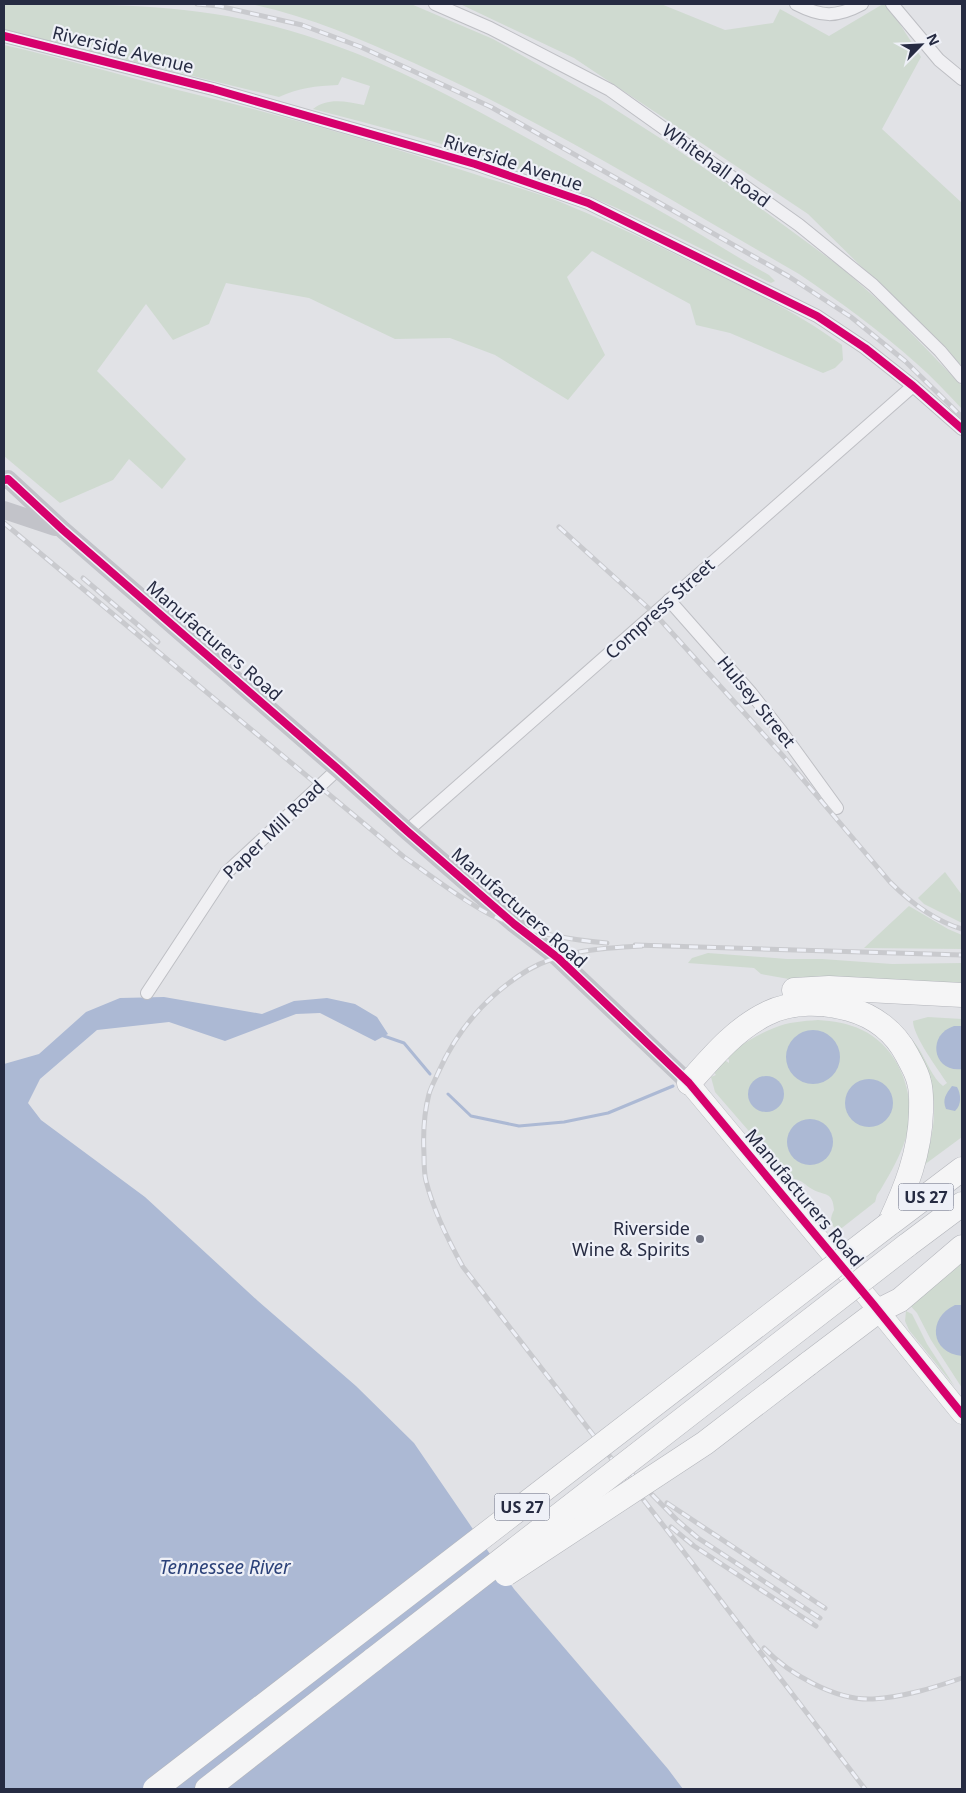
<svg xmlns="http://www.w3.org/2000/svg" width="966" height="1793" font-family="'Noto Sans',sans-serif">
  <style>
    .green { fill: #cfdad0 }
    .water { fill: #acb9d4 }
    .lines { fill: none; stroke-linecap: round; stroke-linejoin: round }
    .stream { stroke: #acb9d4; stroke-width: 3 }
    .street-casing { stroke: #bebfc4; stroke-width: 14 }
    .primary-casing { stroke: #bcbfc4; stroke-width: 21 }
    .highway-casing { stroke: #b3b5bb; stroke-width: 25 }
    .street { stroke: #f0f0f3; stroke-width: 12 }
    .secondary { stroke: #c2c3c9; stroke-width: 18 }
    .primary { stroke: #f5f5f6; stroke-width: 20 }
    .highway { stroke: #f5f5f6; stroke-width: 24 }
    .rail-casing { stroke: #c9cace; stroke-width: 5 }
    .rail { stroke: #eef0f7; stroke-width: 3; stroke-dasharray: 9; stroke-linecap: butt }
    .highway-bridge-casing { stroke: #b3b5bb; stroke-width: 25; stroke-linecap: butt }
    .highway-bridge { stroke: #f5f5f6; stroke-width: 24 }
    .cycleway-casing { stroke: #eef0f7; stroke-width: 11 }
    .cycleway { stroke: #d6006c; stroke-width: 8 }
    .poi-dot { fill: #676b7b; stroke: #eef0f7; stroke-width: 2 }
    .labels { text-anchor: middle; stroke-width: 4.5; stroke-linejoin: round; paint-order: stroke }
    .shield { fill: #eef0f7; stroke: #626678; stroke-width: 1 }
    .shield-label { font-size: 16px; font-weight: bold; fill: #262b42 }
    .street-label { font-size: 18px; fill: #262b42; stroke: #eef0f7 }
    .poi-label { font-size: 18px; fill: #262b42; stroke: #eef0f7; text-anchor: end }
    .water-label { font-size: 19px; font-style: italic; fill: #2c4279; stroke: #eef0f7 }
  </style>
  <rect width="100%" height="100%" fill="#e1e2e6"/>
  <!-- green -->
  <g class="green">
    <path d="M4,4C86,4 176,3 256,22C359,45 454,97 545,148C591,174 638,198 683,224C712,241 740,259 769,275L775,281L771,283C698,248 627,209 551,181C474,151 393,130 313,109C328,97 347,102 364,105L370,86L342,77L338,85C316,86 298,88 279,97L4,30Z"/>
    <path d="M250,4H411L493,39L599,99L663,140L729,185L842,268L887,308L962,386V409C947,393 932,377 916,363C879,330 839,301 799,274C672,201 547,123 414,63C360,39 308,16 250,4Z"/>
    <polygon points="460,4 661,4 725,30 773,23 780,9 829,36 883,4 887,4 921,57 882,129 962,203 962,366 808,214 574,58"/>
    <path d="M4,45C62,58 120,75 178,90C276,114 372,141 468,172C498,182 529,190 558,201C602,219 646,240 689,261C741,286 796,311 842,345L843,360L835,368L823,373L730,333L696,325L690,304L592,251L567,277L605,355L568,400L495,355L450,338L395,339L309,298L226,283L209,324L173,340L146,304L97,371L186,459L162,489L129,459L113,480L60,503L4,456Z"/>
    <polygon points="945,872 962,895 962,923 924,904 918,898"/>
    <polygon points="909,906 948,929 962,935 962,949 864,948"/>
    <polygon points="708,953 787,959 822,959 892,964 962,963 962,986 800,981 761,974 754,968 688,963 692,958"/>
    <path d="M928,1017L962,1019V1137L924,1165C932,1140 940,1105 928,1079C919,1060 906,1041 895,1023C905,1031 912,1038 919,1049C926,1060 933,1079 943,1086L947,1083C938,1069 913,1036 913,1021Z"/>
    <path d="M818,1020C833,1021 848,1023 862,1030C899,1047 917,1096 907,1134C902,1153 891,1172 881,1189C880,1191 878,1193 877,1195C876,1197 876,1200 875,1202L838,1231C829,1224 830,1218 834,1210C833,1191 824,1196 812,1189C805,1185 802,1180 794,1179L789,1182L754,1137L715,1092L711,1077L716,1075L712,1070L723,1059L729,1063V1060L725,1055C741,1046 757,1034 774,1028C788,1022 803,1021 818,1020Z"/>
    <polygon points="962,1262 962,1388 931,1340 917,1313 908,1303"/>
    <polygon points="906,1311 912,1314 927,1344 955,1387 909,1330 905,1321"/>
  </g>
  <!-- water -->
  <g class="water">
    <polygon points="164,997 262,1014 294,1001 327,998 355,1004 377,1017 388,1034 375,1041 320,1013 296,1014 225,1041 169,1022 97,1030 40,1079 28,1103 41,1120 145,1197 258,1301 356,1386 414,1443 514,1589 668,1769 683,1789 4,1789 4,1064 39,1054 86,1012 120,998"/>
    <path d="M954,1026H962V1069C933,1073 926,1035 954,1026Z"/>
    <circle cx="813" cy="1057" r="27"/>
    <circle cx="766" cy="1094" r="18"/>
    <circle cx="869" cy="1103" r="24"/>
    <path d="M952,1086L957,1087C961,1094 962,1105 955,1111L946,1109C942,1099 946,1094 952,1086Z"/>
    <circle cx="810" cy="1142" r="23"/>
    <path d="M955,1305H962V1356C930,1353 927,1318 955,1305Z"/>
  </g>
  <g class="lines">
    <!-- stream -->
    <g class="stream">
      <polyline points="381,1035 404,1043 430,1074"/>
      <polyline points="448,1094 471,1116 519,1126 564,1122 608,1113 673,1086"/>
    </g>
    <!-- street casing -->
    <g class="street-casing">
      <g id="street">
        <polyline points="435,4 490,28 610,90 799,225 873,285 940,351 962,377"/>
        <path d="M796,4C821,17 836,18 862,4"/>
        <polyline points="892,4 939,60 962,79"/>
        <polyline points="4,36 213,89 475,164 588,203 817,316 865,348 913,386 962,429"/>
        <polyline points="669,600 751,693 781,731 837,808"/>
        <polyline points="407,831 913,386"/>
        <polyline points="147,993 226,873 338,769"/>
      </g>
    </g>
    <!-- primary casing -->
    <g class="primary-casing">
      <polyline id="primary" points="689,1083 873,1304 962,1414"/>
    </g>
    <!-- highway casing -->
    <g class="highway-casing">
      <g id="highway">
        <polyline points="794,990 829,988 962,995"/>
        <path d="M689,1083C712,1057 736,1028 768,1013C792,1001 824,1002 849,1009C874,1016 895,1032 907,1055C911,1063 917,1072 919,1082C922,1092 921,1102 921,1112C920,1153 906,1188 889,1224"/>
        <polyline points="892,1222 962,1169"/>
        <polyline points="906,1246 962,1204"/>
        <polyline points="808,1364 878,1311 900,1300 962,1247"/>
        <polyline points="207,1789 374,1659"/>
      </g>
    </g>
    <!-- street -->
    <use href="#street" class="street"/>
    <!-- secondary -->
    <g class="secondary">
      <polyline points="4,480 8,479 63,530 338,769 407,831 514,924 558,958 689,1083"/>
      <polyline points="4,510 55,527"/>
    </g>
    <!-- primary -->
    <use href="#primary" class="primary"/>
    <!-- highway -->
    <use href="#highway" class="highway"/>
    <!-- rail casing -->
    <g class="rail-casing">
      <g id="rail">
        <polyline points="197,4 219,6 302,25 361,47 491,107 788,276 851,317 905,361 962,417"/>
        <path d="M4,523L404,857C433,877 460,899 491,915C525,932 570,940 607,943"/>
        <path d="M559,527L655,614L784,757L890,882C910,902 935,921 962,929"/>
        <polyline points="83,578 158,642"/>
        <polyline points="635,945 962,955"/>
        <path d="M642,946C603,948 563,950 528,970C487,995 457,1030 438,1073C435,1080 431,1087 429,1094C424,1113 423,1135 424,1154C424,1163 424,1173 426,1181C434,1212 448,1240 463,1267L670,1534L865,1789"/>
        <polyline points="627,1469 678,1521 698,1538 820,1618"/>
        <polyline points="667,1503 825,1608"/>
        <polyline points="671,1527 694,1546 816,1626"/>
        <path d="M764,1648C789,1674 836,1701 873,1699C904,1697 933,1688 962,1678"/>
      </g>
    </g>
    <!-- rail -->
    <use href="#rail" class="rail"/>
    <!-- highway-bridge casing -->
    <g class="highway-bridge-casing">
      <g id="highway-bridge">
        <polyline points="506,1574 705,1443 808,1364"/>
        <polyline points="374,1659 906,1246"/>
        <polyline points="155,1789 889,1224"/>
      </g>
    </g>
    <!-- highway-bridge -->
    <use href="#highway-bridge" class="highway-bridge"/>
    <!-- cycleway casing -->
    <g class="cycleway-casing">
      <g id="cycleway">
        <polyline points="4,36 213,89 475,164 588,203 817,316 865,348 913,386 962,429"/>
        <polyline points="4,480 8,479 63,530 338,769 407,831 514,924 558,958 689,1083 873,1304 962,1414"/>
      </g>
    </g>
    <!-- cycleway -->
    <use href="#cycleway" class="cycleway"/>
  </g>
  <!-- markers -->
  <circle class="poi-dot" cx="700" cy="1239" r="5"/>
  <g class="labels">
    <!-- shield labels -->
    <g class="shield">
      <rect x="898.5" y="1183.5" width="55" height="27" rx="4"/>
      <rect x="494.5" y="1493.5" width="55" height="27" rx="4"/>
    </g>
    <g class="shield-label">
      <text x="926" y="1203">US 27</text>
      <text x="522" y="1513">US 27</text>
    </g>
    <!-- street labels -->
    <g class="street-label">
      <text transform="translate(123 50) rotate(14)" y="6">Riverside Avenue</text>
      <text transform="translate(513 163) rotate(18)" y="6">Riverside Avenue</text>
      <text transform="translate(716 166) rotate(36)" y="6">Whitehall Road</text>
      <text transform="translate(660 609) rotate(-42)" y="6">Compress Street</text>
      <text transform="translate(214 641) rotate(41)" y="6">Manufacturers Road</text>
      <text transform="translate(756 702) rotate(51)" y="6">Hulsey Street</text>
      <text transform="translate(274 830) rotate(-44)" y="6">Paper Mill Road</text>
      <text transform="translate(519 908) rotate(41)" y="6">Manufacturers Road</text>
      <text transform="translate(804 1198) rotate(50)" y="6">Manufacturers Road</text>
    </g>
    <!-- poi labels -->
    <g class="poi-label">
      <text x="690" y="1235">Riverside<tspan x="690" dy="21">Wine &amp; Spirits</tspan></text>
    </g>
    <!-- water labels -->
    <g class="water-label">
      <text x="225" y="1574">Tennessee River</text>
    </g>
  </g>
  <!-- border -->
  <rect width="966" height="1793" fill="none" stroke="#262b42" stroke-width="10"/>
  <!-- north arrow -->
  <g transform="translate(921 45) rotate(66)" stroke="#eef0f7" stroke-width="4" paint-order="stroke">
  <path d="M0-4L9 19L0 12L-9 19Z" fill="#262b42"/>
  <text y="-8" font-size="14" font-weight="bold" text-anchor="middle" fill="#262b42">N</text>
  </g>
</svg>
